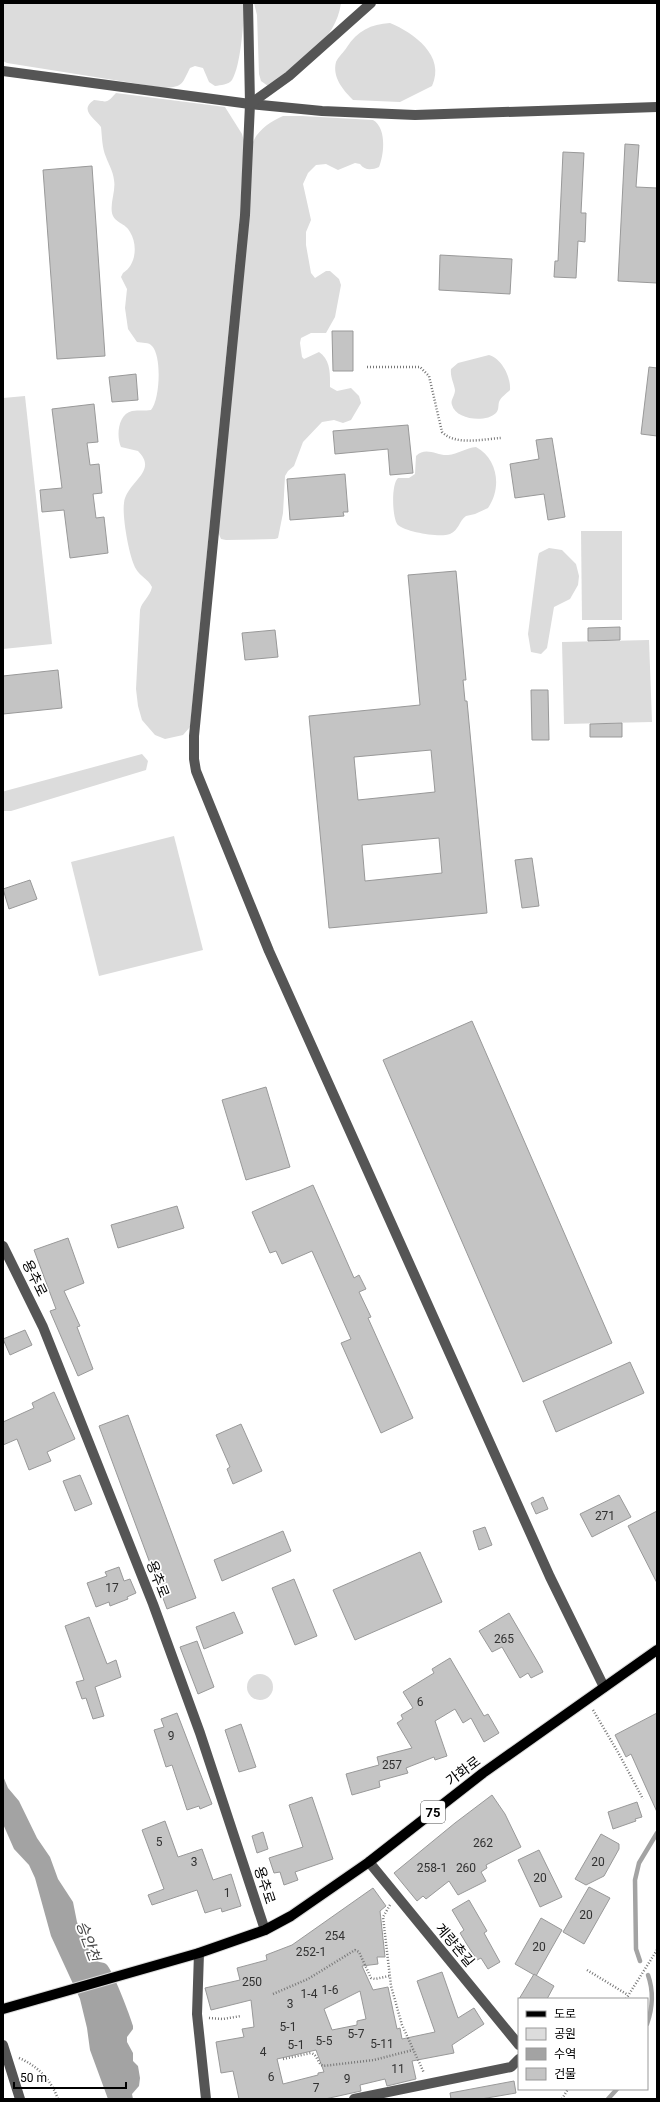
<svg xmlns="http://www.w3.org/2000/svg" width="660" height="2102" font-family="Roboto,'Noto Sans KR',sans-serif">
  <style>
    .green { fill: #dcdcdc }
    .water { fill: #a3a3a3 }
    .lines { fill: none; stroke-linecap: round; stroke-linejoin: round }
    .stream { stroke: #a3a3a3; stroke-width: 4.5 }
    .building { fill: #c4c4c4; stroke: #999; fill-rule: evenodd }
    .major-casing { stroke: #dbdbdb; stroke-width: 12 }
    .path { stroke: #777; stroke-width: 2.5; stroke-dasharray: 1 2; stroke-linecap: butt }
    .minor { stroke: #555; stroke-width: 10 }
    .major { stroke: #000; stroke-width: 10 }
    .labels { text-anchor: middle; stroke-width: 3.5; stroke-linejoin: round; paint-order: stroke }
    .number-label { font-size: 12px; fill: #313131 }
    .shield { fill: #fff; stroke: #4c4c4c; stroke-width: 1 }
    .shield-label { font-size: 13px; font-weight: bold; fill: #000 }
    .street-label { font-size: 14px; fill: #000; stroke: #fff }
    .water-label { font-size: 15px; font-style: italic; fill: #444; stroke: #fff }
  </style>
  <rect width="100%" height="100%" fill="#fff"/>
  <!-- green -->
  <g class="green">
    <path d="M3,3H244C244,20 241,66 232,80C228,85 221,85 215,86L209,82L203,68L195,66L190,68C182,83 184,87 164,88L7,63L3,61Z"/>
    <path d="M254,3H341C336,41 298,66 268,86L261,81L259,74L257,15Z"/>
    <path d="M390,23C414,33 446,56 432,86L400,102L353,100C343,90 332,77 336,62C338,57 344,52 347,47C357,31 371,24 390,23Z"/>
    <path d="M116,93L225,107L242,134L244,141L240,214L190,727L183,735L165,739L155,735L142,720L138,706L136,689L140,610C142,601 150,597 152,587C148,579 140,576 136,569C129,557 122,516 124,503C127,481 159,472 138,451L121,447C116,436 118,414 132,411C139,410 145,411 151,410C160,400 162,356 152,346C149,342 142,343 137,342L128,329L125,308L127,289L121,277L123,273C136,265 138,245 130,232C126,223 114,223 112,213C110,202 116,191 114,180C113,171 109,165 106,157C102,148 102,136 101,127C94,118 79,110 94,100C108,101 105,105 116,93Z"/>
    <path d="M283,116H302L373,120C387,128 384,155 379,167C372,170 365,171 360,164L355,163L338,170L326,164L316,165L308,173L303,184L311,220L306,232V245L311,273L315,278L326,271H330L339,279L341,285L335,317L326,333H311L301,338L300,343L302,357L304,359L319,352C331,360 330,375 330,387L337,391L351,388L359,396L361,403L351,420L343,423L334,420L322,422L303,442L294,466L288,471L285,476L283,513L278,538L275,539L226,540L221,539L218,532L253,142C258,130 271,121 283,116Z"/>
    <path d="M489,355C502,359 511,377 510,390C506,394 501,397 499,402C498,406 499,410 496,413C486,423 456,420 452,405C450,400 455,396 455,390C454,383 450,377 451,369L458,363Z"/>
    <polygon points="25,396 52,644 3,649 3,398"/>
    <path d="M476,447C498,459 502,488 488,508L475,514L466,516C459,521 459,530 450,534C440,538 406,532 398,525C392,519 391,484 398,478H409L415,474L416,456C426,446 437,456 448,455C458,454 466,448 476,447Z"/>
    <polygon points="581,531 622,531 622,620 582,620"/>
    <polygon points="549,548 562,550 576,564 579,576 578,585 570,599 554,607 547,648 541,654 531,652 528,634 538,557 539,553"/>
    <polygon points="649,640 652,722 564,724 562,642"/>
    <polygon points="142,754 148,761 146,770 11,811 3,811 3,792 5,791"/>
    <polygon points="174,836 203,950 99,976 71,862"/>
    <circle cx="260" cy="1687" r="13"/>
  </g>
  <!-- water -->
  <path class="water" d="M3,1776L8,1788L19,1801L37,1838L50,1857L58,1879L73,1902L77,1922L88,1948L97,1961C100,1963 104,1962 106,1964C112,1968 131,2018 133,2026V2029L127,2037V2042L133,2053V2061L138,2066L140,2078L139,2086L132,2094L133,2099H108L90,2050L87,2028L80,1999L51,1936L35,1878L29,1865L14,1849L3,1824Z"/>
  <g class="lines">
    <!-- stream -->
    <g class="stream">
      <polyline points="640,1961 636,1949 635,1880 639,1863 657,1833"/>
      <path d="M647,2024C653,2007 654,1992 648,1975"/>
      <polyline points="608,2099 617,2089"/>
    </g>
  </g>
  <!-- building -->
  <g class="building">
    <polygon points="625,144 639,145 636,187 657,188 657,283 618,281"/>
    <polygon points="563,152 584,153 581,213 586,213 585,242 578,241 576,278 554,277 555,261 558,261"/>
    <polygon points="92,166 105,356 57,359 43,170"/>
    <polygon points="440,255 512,259 510,294 439,290"/>
    <polygon points="332,331 353,331 353,371 333,371"/>
    <polygon points="649,367 657,368 657,436 641,434"/>
    <polygon points="136,374 138,400 112,402 109,377"/>
    <polygon points="94,404 98,442 87,443 90,465 99,464 102,493 93,494 96,518 104,517 108,553 70,558 64,510 42,512 40,490 62,488 52,409"/>
    <polygon points="408,425 413,473 390,475 388,449 335,454 333,431"/>
    <polygon points="552,438 565,517 548,520 544,494 515,498 510,464 539,459 536,440"/>
    <polygon points="345,474 348,512 343,512 344,516 290,520 287,479"/>
    <path d="M456,571L466,680H463L465,701H467L487,913L329,928L309,716L420,705L408,575ZM431,750L435,792L358,800L354,757ZM439,838L442,873L365,881L362,845Z"/>
    <polygon points="620,627 620,640 588,641 588,628"/>
    <polygon points="275,630 278,657 245,660 242,633"/>
    <polygon points="58,670 62,708 3,714 3,676"/>
    <polygon points="531,690 548,690 549,740 532,740"/>
    <polygon points="622,723 622,737 590,737 590,724"/>
    <polygon points="532,858 539,906 522,908 515,860"/>
    <polygon points="30,880 37,899 9,909 3,889"/>
    <polygon points="472,1021 612,1343 523,1382 383,1060"/>
    <polygon points="266,1087 290,1167 246,1180 222,1100"/>
    <polygon points="313,1185 354,1278 359,1275 366,1289 359,1292 371,1317 368,1318 413,1418 381,1433 341,1343 351,1339 312,1251 282,1264 276,1251 270,1253 252,1212"/>
    <polygon points="177,1206 184,1228 118,1248 111,1225"/>
    <polygon points="68,1238 84,1283 64,1291 80,1326 77,1327 93,1369 78,1376 50,1311 56,1309 34,1250"/>
    <polygon points="25,1330 32,1345 10,1355 3,1339"/>
    <polygon points="630,1362 644,1393 556,1432 543,1401"/>
    <polygon points="54,1392 75,1439 47,1452 51,1461 29,1470 17,1439 3,1445 3,1422 34,1408 32,1403"/>
    <polygon points="128,1415 196,1598 167,1609 99,1426"/>
    <polygon points="241,1424 262,1471 233,1484 227,1469 230,1467 216,1435"/>
    <polygon points="80,1475 92,1504 75,1511 63,1481"/>
    <polygon points="619,1495 631,1517 592,1537 580,1514"/>
    <polygon points="543,1497 548,1509 536,1514 531,1503"/>
    <polygon points="657,1511 657,1583 628,1526"/>
    <polygon points="485,1527 492,1545 479,1550 473,1531"/>
    <polygon points="283,1531 291,1551 222,1581 214,1560"/>
    <polygon points="420,1552 442,1602 355,1640 333,1590"/>
    <polygon points="119,1567 124,1581 130,1579 136,1593 127,1597 128,1599 110,1606 109,1602 96,1607 87,1583 107,1576 105,1572"/>
    <polygon points="294,1579 317,1636 295,1645 272,1588"/>
    <polygon points="234,1612 243,1633 204,1649 196,1627"/>
    <polygon points="509,1613 540,1666 543,1672 531,1678 528,1673 520,1678 502,1647 492,1652 479,1631"/>
    <polygon points="89,1617 107,1664 116,1660 121,1677 95,1687 104,1716 93,1719 86,1698 82,1699 76,1682 84,1680 65,1626"/>
    <polygon points="197,1641 214,1687 198,1694 180,1647"/>
    <polygon points="450,1658 484,1716 488,1714 499,1733 484,1742 471,1718 463,1723 455,1709 435,1721 447,1756 435,1760 434,1757 406,1768 408,1773 379,1781 380,1787 352,1795 346,1774 379,1765 377,1757 412,1748 397,1723 403,1719 401,1715 413,1708 403,1692 434,1673 432,1669"/>
    <polygon points="177,1713 212,1804 200,1809 199,1806 187,1810 172,1765 166,1767 154,1730 164,1727 161,1719"/>
    <polygon points="657,1713 657,1812 631,1754 626,1757 615,1735"/>
    <polygon points="241,1724 256,1767 239,1772 225,1730"/>
    <polygon points="492,1795 505,1814 521,1847 486,1865 487,1868 481,1872 486,1881 458,1895 449,1881 426,1899 423,1896 417,1901 394,1873 455,1823"/>
    <polygon points="312,1797 333,1859 295,1872 298,1880 284,1885 280,1872 274,1873 269,1858 303,1847 289,1805"/>
    <polygon points="637,1802 642,1817 635,1819 636,1821 613,1829 608,1812"/>
    <polygon points="165,1821 178,1857 202,1849 213,1880 231,1874 241,1906 222,1912 221,1908 205,1913 197,1890 152,1905 148,1895 164,1889 142,1830"/>
    <polygon points="263,1832 268,1849 257,1853 252,1836"/>
    <polygon points="601,1834 619,1844 619,1849 604,1876 586,1885 575,1879"/>
    <polygon points="539,1850 562,1897 540,1907 518,1860"/>
    <polygon points="589,1887 610,1898 584,1944 563,1932"/>
    <path d="M373,1888L386,1906L380,1911L385,1957H377L378,1964L362,1966L373,1990L388,1987L397,2029L400,2028L402,2039L435,2032L417,1981L442,1972L458,2018L474,2008L484,2024L452,2045L454,2053L412,2061L416,2079L387,2086L385,2079L360,2085L361,2091L325,2099H239L233,2071L221,2073L216,2042L244,2037L242,2029L254,2027L251,2000L211,2010L205,1988L240,1980L237,1968L267,1960L266,1955L292,1945ZM360,1991L366,2019L357,2021V2025L332,2030L324,2009ZM316,2050L324,2072L318,2073V2075L283,2084L277,2059Z"/>
    <polygon points="469,1900 487,1931 484,1933 500,1962 488,1969 481,1958 477,1960 466,1943 460,1933 464,1930 452,1910"/>
    <polygon points="541,1918 562,1930 536,1976 515,1964"/>
    <polygon points="534,1974 554,1986 547,1999 519,1999"/>
    <polygon points="514,2081 516,2093 481,2099 451,2099 450,2093"/>
  </g>
  <g class="lines">
    <!-- major casing -->
    <g class="major-casing">
      <polyline id="major" points="3,2009 199,1953 265,1930 291,1916 369,1862 483,1773 657,1650"/>
    </g>
    <!-- path -->
    <g class="path">
      <path d="M367,367H420L429,376L442,432C456,446 483,439 501,438"/>
      <polyline points="593,1710 619,1754 643,1799"/>
      <polyline points="390,1905 383,1917 391,1986 402,2025 424,2073"/>
      <polyline points="587,1970 628,1995"/>
      <polyline points="273,1994 308,1979 355,1950 359,1952 371,1978 375,1979 389,1976"/>
      <polyline points="626,1999 657,1950"/>
      <polyline points="209,2018 223,2019 241,2016"/>
      <path d="M19,2058C38,2066 51,2080 58,2099"/>
      <path d="M283,2059L311,2053C318,2055 317,2063 323,2066L374,2060L413,2050"/>
      <polyline points="562,2099 568,2089"/>
    </g>
    <!-- minor -->
    <g class="minor">
      <polyline points="248,3 250,104 245,215 194,736 194,759 196,771 269,951 550,1577 604,1687"/>
      <polyline points="3,71 250,104 322,111 415,115 657,107"/>
      <polyline points="250,104 289,76 371,3"/>
      <polyline points="3,1246 43,1327 153,1604 200,1733 265,1930"/>
      <polyline points="369,1862 519,2045"/>
      <polyline points="199,1953 197,2014 206,2099"/>
      <polyline points="3,2045 20,2099"/>
      <polyline points="354,2099 511,2067 519,2059"/>
    </g>
    <!-- major -->
    <use href="#major" class="major"/>
  </g>
  <g class="labels">
    <!-- number labels -->
    <g class="number-label">
      <text x="605" y="1520">271</text>
      <text x="112" y="1592">17</text>
      <text x="504" y="1643">265</text>
      <text x="420" y="1706">6</text>
      <text x="171" y="1740">9</text>
      <text x="392" y="1769">257</text>
      <text x="159" y="1846">5</text>
      <text x="483" y="1847">262</text>
      <text x="194" y="1866">3</text>
      <text x="598" y="1866">20</text>
      <text x="432" y="1872">258-1</text>
      <text x="466" y="1872">260</text>
      <text x="540" y="1882">20</text>
      <text x="227" y="1897">1</text>
      <text x="586" y="1919">20</text>
      <text x="335" y="1940">254</text>
      <text x="539" y="1951">20</text>
      <text x="311" y="1956">252-1</text>
      <text x="252" y="1986">250</text>
      <text x="330" y="1994">1-6</text>
      <text x="309" y="1998">1-4</text>
      <text x="290" y="2008">3</text>
      <text x="288" y="2031">5-1</text>
      <text x="356" y="2038">5-7</text>
      <text x="324" y="2045">5-5</text>
      <text x="382" y="2048">5-11</text>
      <text x="296" y="2049">5-1</text>
      <text x="263" y="2056">4</text>
      <text x="398" y="2073">11</text>
      <text x="271" y="2081">6</text>
      <text x="347" y="2083">9</text>
      <text x="316" y="2092">7</text>
    </g>
    <!-- shield labels -->
    <rect class="shield" x="421" y="1801" width="24" height="22" rx="3"/>
    <g class="shield-label">
      <text x="433" y="1817">75</text>
    </g>
    <!-- street labels -->
    <g class="street-label">
      <text transform="translate(35 1278) rotate(64)" y="5">용추로</text>
      <text transform="translate(158 1579) rotate(69)" y="5">용추로</text>
      <text transform="translate(463 1771) rotate(-37)" y="5">가화로</text>
      <text transform="translate(265 1885) rotate(72)" y="5">용추로</text>
      <text transform="translate(455 1945) rotate(50)" y="5">계량촌길</text>
    </g>
    <!-- water labels -->
    <g class="water-label">
      <text transform="translate(88 1941) rotate(70)" y="5">승안천</text>
    </g>
  </g>
  <!-- border -->
  <rect width="660" height="2102" fill="none" stroke="#000000" stroke-width="8"/>
  <!-- legend -->
  <rect x="518" y="1998" width="130" height="92" fill="#ffffff" stroke="#999999"/>
  <rect x="526" y="2011" width="20" height="6" fill="#000000" stroke="#999999"/>
  <text x="554" y="2018" font-size="12" fill="#000000">도로</text>
  <rect x="526" y="2028" width="20" height="12" fill="#dcdcdc" stroke="#999999"/>
  <text x="554" y="2038" font-size="12" fill="#000000">공원</text>
  <rect x="526" y="2048" width="20" height="12" fill="#a3a3a3" stroke="#999999"/>
  <text x="554" y="2058" font-size="12" fill="#000000">수역</text>
  <rect x="526" y="2068" width="20" height="12" fill="#c4c4c4" stroke="#999999"/>
  <text x="554" y="2078" font-size="12" fill="#000000">건물</text>
  <!-- scale -->
  <path d="M14 2082v6h112v-6" fill="none" stroke="#000000" stroke-width="2"/>
  <text x="20" y="2082" font-size="12" fill="#000000" stroke="#ffffff" stroke-width="3" paint-order="stroke">50 m</text>
</svg>
